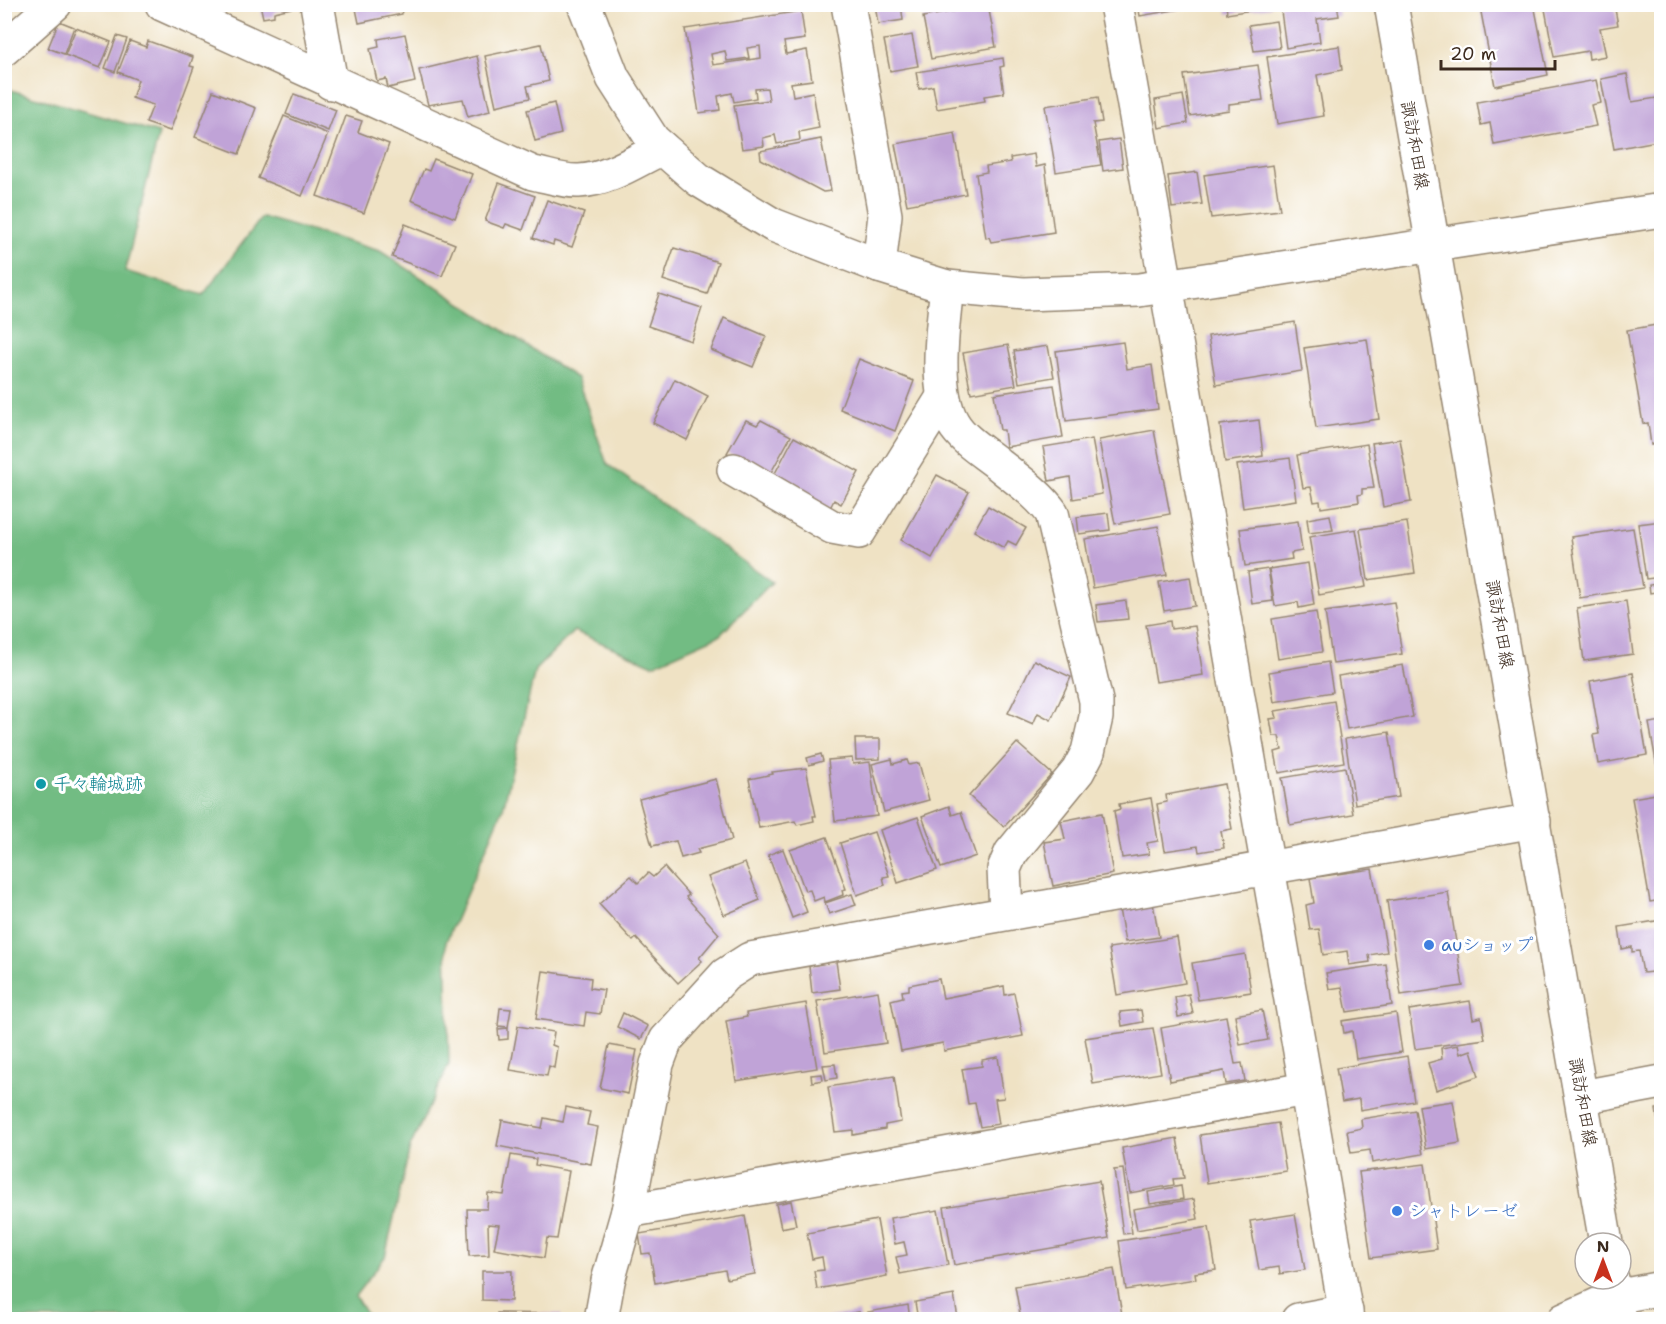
<svg xmlns="http://www.w3.org/2000/svg" width="1666" height="1324" font-family="'Shantell Sans','Klee One',sans-serif">
  <style>
    .forest { fill: #72bc83; stroke: #567350; stroke-width: 1.5 }
    .building { fill: #c0a3d7; fill-rule: evenodd }
    .lines { fill: none; stroke-linecap: round; stroke-linejoin: round }
    .street-casing { stroke: #958671; stroke-width: 36 }
    .secondary-casing { stroke: #958671; stroke-width: 36 }
    .street { stroke: #fff; stroke-width: 33 }
    .secondary { stroke: #fff; stroke-width: 33 }
    .culture-dot { fill: #0f9aa8; stroke: #fff; stroke-width: 2 }
    .shop-dot { fill: #3f7fe0; stroke: #fff; stroke-width: 2 }
    .labels { text-anchor: middle; stroke-width: 6; stroke-linejoin: round; paint-order: stroke }
    .street-label { font-size: 18px; fill: #3b2a1e; stroke: #fff }
    .culture-label { font-size: 18px; fill: #0d838f; stroke: #fff; text-anchor: start }
    .shop-label { font-size: 18px; fill: #366cbe; stroke: #fff; text-anchor: start }
  </style>
  <rect width="100%" height="100%" fill="#fff"/>
  <filter id="ink" filterUnits="userSpaceOnUse"><feTurbulence type="fractalNoise" baseFrequency=".0167" numOctaves="2"/><feDisplacementMap in="SourceGraphic" scale="12" xChannelSelector="R" yChannelSelector="G"/><feConvolveMatrix kernelMatrix="1 2 1 2 8 2 1 2 1" color-interpolation-filters="sRGB"/></filter>
  <filter id="wash" filterUnits="userSpaceOnUse"><feTurbulence type="fractalNoise" baseFrequency=".008" numOctaves="4" result="noise"/><feDisplacementMap in="SourceGraphic" scale="24" xChannelSelector="R" yChannelSelector="G"/><feGaussianBlur stdDeviation="1.35" result="paint"/><feColorMatrix in="noise" values="0 0 0 0 0 0 0 0 0 0 0 0 0 0 0 0 0 1.4 0 .05"/><feComposite in="paint" operator="in"/></filter>
  <g filter="url(#wash)">
    <rect width="100%" height="100%" fill="#efe2c4"/>
    <!-- forest -->
    <polygon class="forest" points="4,88 159,133 125,271 203,295 262,217 380,251 577,378 607,464 772,582 720,635 653,665 574,631 535,670 503,809 446,942 449,1064 410,1147 385,1257 355,1296 369,1319 5,1319"/>
    <g id="blocks">
      <!-- building -->
      <g class="building">
        <polygon points="260,4 296,4 296,7 274,12 274,16 263,18"/>
        <polygon points="355,4 400,4 402,14 359,23"/>
        <polygon points="875,4 901,4 903,20 878,24"/>
        <polygon points="1138,4 1197,4 1197,6 1140,16"/>
        <polygon points="1226,4 1271,4 1271,7 1227,14"/>
        <polygon points="1280,4 1337,4 1339,16 1317,19 1320,42 1286,48"/>
        <polygon points="1497,4 1534,4 1548,75 1495,86 1480,7"/>
        <polygon points="1544,4 1614,4 1618,25 1600,28 1606,56 1589,59 1588,51 1554,57"/>
        <polygon points="988,5 996,47 931,59 923,17"/>
        <path d="M801,11L805,39L784,42L786,54L807,50L812,80L791,83L793,96L813,92L819,128L799,132L800,140L777,144L775,135L763,138L764,146L742,149L734,105L769,100L767,88L755,89L756,98L734,102L732,93L718,96L720,110L699,113L685,29ZM760,46L761,58L713,65L711,54L725,51L727,61L749,58L747,48Z"/>
        <polygon points="59,21 74,27 64,54 48,48"/>
        <polygon points="1276,21 1280,48 1254,51 1249,25"/>
        <polygon points="76,28 111,42 100,68 65,55"/>
        <polygon points="405,34 415,82 388,88 386,79 377,81 370,49 379,47 378,39"/>
        <polygon points="912,35 918,66 890,71 884,40"/>
        <polygon points="117,36 127,39 115,72 105,68"/>
        <polygon points="130,41 146,47 148,41 193,57 190,66 194,67 170,131 146,123 153,105 132,98 138,80 118,72"/>
        <polygon points="541,44 549,81 527,86 530,98 496,106 485,56"/>
        <polygon points="1339,46 1342,70 1317,75 1324,116 1277,124 1267,57"/>
        <polygon points="477,56 490,111 468,117 463,99 428,105 419,70"/>
        <polygon points="1003,58 1004,66 1000,67 1004,93 984,96 985,101 937,109 933,86 919,89 916,72"/>
        <polygon points="1258,65 1263,100 1229,104 1229,110 1190,116 1184,75"/>
        <polygon points="1627,74 1632,102 1656,98 1662,140 1614,149 1601,79"/>
        <polygon points="1596,80 1601,103 1591,105 1596,126 1494,145 1490,123 1481,125 1477,102"/>
        <polygon points="213,91 256,108 239,154 195,137"/>
        <polygon points="294,94 336,110 328,131 286,114"/>
        <polygon points="1183,95 1188,123 1159,128 1155,100"/>
        <polygon points="1098,97 1102,122 1093,123 1101,165 1056,172 1045,106"/>
        <polygon points="554,103 561,134 535,141 527,110"/>
        <polygon points="284,116 328,134 302,196 258,178"/>
        <polygon points="346,116 362,121 358,132 389,144 364,213 317,196"/>
        <polygon points="955,133 966,194 907,205 895,144"/>
        <polygon points="821,139 831,191 823,192 761,159 760,151"/>
        <polygon points="1119,139 1123,168 1103,171 1099,142"/>
        <polygon points="1034,154 1036,167 1045,165 1054,232 991,242 989,237 986,238 976,174 987,172 986,166 1011,162 1010,158"/>
        <polygon points="434,159 472,174 455,218 411,200 424,169 429,171"/>
        <polygon points="1273,165 1280,210 1211,218 1204,175"/>
        <polygon points="1197,172 1202,204 1172,208 1168,176"/>
        <polygon points="499,183 535,196 523,230 506,224 504,228 485,221"/>
        <polygon points="547,200 584,213 572,247 554,241 553,245 533,238"/>
        <polygon points="405,224 455,244 442,276 392,257"/>
        <polygon points="674,248 718,262 707,294 663,280"/>
        <polygon points="659,294 702,308 691,341 648,326"/>
        <polygon points="724,318 766,336 753,367 711,350"/>
        <polygon points="1295,322 1302,371 1216,385 1208,336"/>
        <polygon points="1662,324 1662,443 1651,445 1648,423 1643,424 1627,330"/>
        <polygon points="1367,339 1379,419 1316,428 1304,348"/>
        <polygon points="1123,342 1127,369 1152,365 1158,409 1066,421 1056,351"/>
        <polygon points="1008,345 1016,385 971,393 963,353"/>
        <polygon points="1048,346 1054,377 1019,383 1014,351"/>
        <polygon points="859,359 914,381 895,431 840,409"/>
        <polygon points="675,379 708,396 687,440 653,423"/>
        <polygon points="1054,385 1063,437 1006,447 1004,430 1000,430 994,394"/>
        <polygon points="746,420 757,425 761,420 791,436 769,476 727,453"/>
        <polygon points="1259,420 1263,456 1225,462 1220,425"/>
        <polygon points="1154,430 1170,514 1115,524 1099,440"/>
        <polygon points="794,437 859,472 841,504 834,500 829,510 772,479"/>
        <polygon points="1092,439 1102,494 1073,499 1070,477 1049,481 1043,447"/>
        <polygon points="1400,439 1411,502 1383,507 1372,443"/>
        <polygon points="1367,444 1374,488 1362,489 1362,494 1358,495 1359,502 1321,508 1320,501 1314,502 1311,487 1303,488 1297,455"/>
        <polygon points="1290,458 1296,500 1243,508 1237,465"/>
        <polygon points="937,475 969,492 932,558 901,540"/>
        <polygon points="988,506 1026,528 1016,545 1008,541 1004,548 974,531"/>
        <polygon points="1108,513 1110,530 1079,534 1077,517"/>
        <polygon points="1330,515 1333,530 1309,533 1307,519"/>
        <polygon points="1298,521 1302,551 1291,553 1292,559 1245,566 1240,529"/>
        <polygon points="1662,521 1662,577 1646,579 1638,524"/>
        <polygon points="1407,522 1415,573 1368,580 1360,529"/>
        <polygon points="1158,526 1167,575 1093,588 1085,539"/>
        <polygon points="1633,528 1643,588 1580,598 1571,537"/>
        <polygon points="1356,529 1366,587 1319,595 1309,537"/>
        <polygon points="1308,563 1314,605 1299,608 1298,602 1275,606 1269,569"/>
        <polygon points="1268,569 1273,601 1252,604 1248,572"/>
        <polygon points="1190,577 1195,606 1164,611 1159,582"/>
        <polygon points="1661,583 1662,591 1650,593 1649,585"/>
        <polygon points="1126,601 1128,619 1098,622 1096,605"/>
        <polygon points="1626,601 1633,654 1584,661 1577,608"/>
        <polygon points="1394,602 1402,654 1333,664 1325,612"/>
        <polygon points="1316,612 1322,652 1278,659 1272,619"/>
        <polygon points="1170,621 1171,629 1195,626 1203,675 1156,682 1146,625"/>
        <polygon points="1034,660 1071,677 1051,720 1038,713 1033,724 1008,713"/>
        <polygon points="1328,662 1333,692 1274,702 1269,672"/>
        <polygon points="1403,665 1413,717 1347,729 1338,676"/>
        <polygon points="1633,673 1647,755 1598,764 1593,735 1599,734 1590,681"/>
        <polygon points="1334,701 1344,762 1279,773 1275,752 1282,750 1279,736 1273,736 1270,719 1277,718 1275,711"/>
        <polygon points="1662,721 1662,767 1657,767 1649,723"/>
        <polygon points="1389,732 1399,797 1355,804 1345,739"/>
        <polygon points="855,739 880,739 880,759 856,760"/>
        <polygon points="1017,743 1052,774 1004,827 969,796"/>
        <polygon points="821,754 823,761 809,765 807,758"/>
        <polygon points="852,758 853,764 870,762 877,816 835,821 828,760"/>
        <polygon points="892,759 893,764 907,760 909,765 919,763 929,800 884,812 872,764"/>
        <polygon points="1345,767 1353,814 1290,825 1282,778"/>
        <polygon points="806,768 816,816 813,816 814,821 797,825 795,821 759,828 749,779 773,774 772,772"/>
        <polygon points="716,779 732,840 697,849 699,853 681,858 676,841 652,846 639,799"/>
        <polygon points="1224,784 1232,829 1221,831 1224,848 1199,852 1198,846 1165,851 1157,804 1167,802 1166,795"/>
        <polygon points="1662,793 1662,900 1650,902 1632,798"/>
        <polygon points="1151,798 1158,841 1147,843 1149,854 1122,858 1114,811 1120,809 1119,804"/>
        <polygon points="949,806 952,815 961,812 976,856 941,868 922,816"/>
        <polygon points="1102,813 1113,874 1053,886 1044,842 1065,839 1061,821"/>
        <polygon points="918,817 937,870 898,883 880,830"/>
        <polygon points="874,832 889,876 883,877 885,885 857,895 840,843"/>
        <polygon points="827,837 846,889 842,890 843,895 825,902 824,897 814,901 810,890 805,891 790,850"/>
        <polygon points="783,849 807,912 792,918 768,855"/>
        <polygon points="745,863 760,900 724,915 708,877"/>
        <polygon points="664,867 689,895 686,897 719,934 699,958 702,961 678,983 636,938 633,941 599,904 631,876 638,883 648,873 653,877"/>
        <polygon points="1372,869 1387,952 1369,955 1370,962 1349,965 1347,951 1323,955 1319,929 1310,930 1306,905 1314,903 1310,878"/>
        <polygon points="1448,892 1463,986 1401,995 1387,901"/>
        <polygon points="852,894 856,905 829,914 825,903"/>
        <polygon points="1153,903 1159,937 1125,942 1119,909"/>
        <polygon points="1662,920 1662,971 1643,973 1639,951 1632,952 1632,947 1622,949 1619,927"/>
        <polygon points="1177,937 1185,983 1117,995 1109,948"/>
        <polygon points="1245,954 1251,992 1198,1000 1192,963"/>
        <polygon points="836,961 840,989 812,993 809,966"/>
        <polygon points="1386,964 1392,1005 1347,1012 1342,987 1329,989 1326,973"/>
        <polygon points="543,971 591,978 590,988 604,990 600,1014 586,1012 584,1026 536,1019"/>
        <polygon points="939,979 943,998 1004,986 1005,995 1014,993 1023,1036 944,1051 943,1043 901,1051 891,1000 903,997 902,991 909,990 909,985"/>
        <polygon points="878,991 886,1043 825,1052 817,1001"/>
        <polygon points="1189,994 1193,1014 1178,1017 1175,997"/>
        <polygon points="1470,1001 1473,1019 1481,1017 1485,1039 1415,1049 1409,1010"/>
        <polygon points="806,1003 817,1068 736,1081 726,1021 747,1017 746,1013"/>
        <polygon points="500,1008 511,1009 508,1027 498,1026"/>
        <polygon points="1141,1010 1143,1022 1122,1026 1120,1012"/>
        <polygon points="1262,1010 1268,1040 1240,1045 1235,1015"/>
        <polygon points="623,1013 648,1026 641,1039 617,1027"/>
        <polygon points="1396,1013 1402,1052 1356,1059 1352,1031 1344,1033 1342,1021"/>
        <polygon points="1226,1016 1235,1064 1242,1063 1245,1081 1226,1084 1224,1071 1170,1081 1161,1028"/>
        <polygon points="518,1026 554,1032 552,1045 557,1047 554,1068 549,1066 547,1076 510,1070"/>
        <polygon points="508,1028 508,1039 499,1040 498,1029"/>
        <polygon points="1153,1028 1161,1073 1093,1084 1085,1038"/>
        <polygon points="609,1045 637,1050 628,1094 600,1088"/>
        <polygon points="1458,1045 1460,1054 1471,1050 1479,1076 1436,1090 1428,1063 1442,1059 1441,1048"/>
        <polygon points="1407,1056 1414,1101 1360,1110 1359,1099 1342,1102 1336,1068"/>
        <polygon points="998,1057 1004,1098 995,1099 999,1124 980,1127 975,1103 968,1104 962,1069 982,1066 982,1060"/>
        <polygon points="835,1064 837,1078 826,1080 823,1065"/>
        <polygon points="822,1074 823,1080 812,1082 811,1075"/>
        <polygon points="894,1076 901,1122 885,1125 885,1129 853,1135 853,1130 835,1132 828,1087"/>
        <polygon points="1453,1101 1460,1143 1426,1149 1419,1106"/>
        <polygon points="566,1107 590,1112 587,1125 598,1127 591,1164 497,1146 502,1120 542,1128 544,1118 563,1122"/>
        <polygon points="1662,1108 1662,1135 1660,1135 1656,1109"/>
        <polygon points="1415,1110 1423,1154 1372,1163 1370,1150 1351,1153 1347,1131 1362,1128 1361,1119"/>
        <polygon points="1278,1123 1286,1171 1207,1183 1200,1135"/>
        <polygon points="1177,1138 1184,1178 1173,1179 1174,1185 1130,1193 1122,1148"/>
        <polygon points="511,1155 536,1159 535,1165 569,1171 557,1239 547,1238 544,1258 494,1249 499,1225 488,1224 489,1255 469,1256 467,1209 487,1209 488,1193 504,1195"/>
        <polygon points="1425,1164 1437,1249 1371,1258 1359,1172"/>
        <polygon points="1123,1169 1132,1233 1123,1234 1114,1170"/>
        <polygon points="1099,1181 1109,1238 954,1265 944,1207"/>
        <polygon points="1181,1186 1183,1199 1150,1204 1148,1192"/>
        <polygon points="1194,1199 1198,1219 1137,1230 1133,1209"/>
        <polygon points="791,1201 796,1225 781,1228 776,1204"/>
        <polygon points="938,1210 948,1265 900,1274 896,1257 907,1255 904,1242 895,1244 890,1218"/>
        <polygon points="1295,1214 1305,1270 1280,1274 1279,1267 1259,1270 1250,1221"/>
        <polygon points="745,1216 755,1274 727,1279 725,1270 655,1283 650,1253 642,1254 639,1234"/>
        <polygon points="877,1220 887,1276 817,1289 814,1271 824,1270 822,1257 812,1259 807,1233"/>
        <polygon points="1209,1227 1216,1270 1195,1273 1196,1279 1126,1290 1119,1241"/>
        <polygon points="1114,1269 1123,1320 1021,1320 1015,1286"/>
        <polygon points="482,1271 512,1271 511,1301 482,1300"/>
        <polygon points="954,1295 958,1318 918,1320 915,1302"/>
        <polygon points="908,1305 910,1320 870,1320 868,1312"/>
        <polygon points="859,1312 860,1320 826,1320 826,1318"/>
        <polygon points="497,1313 561,1314 561,1320 497,1320"/>
      </g>
    </g>
  </g>
  <g filter="url(#ink)">
    <use href="#blocks" fill-opacity="0" stroke="#958671" stroke-width="1.5"/>
    <g class="lines">
      <!-- street casing -->
      <g class="street-casing">
        <g id="street">
          <path d="M162,4L533,173C548,176 564,182 579,181C608,180 637,160 662,148"/>
          <polyline points="317,4 331,83"/>
          <polyline points="848,4 885,215 879,266"/>
          <polyline points="1116,4 1166,285"/>
          <polyline points="4,49 55,4"/>
          <path d="M947,287C943,324 933,390 953,423C963,440 982,451 997,463C1016,479 1038,493 1052,513L1096,701V717L1088,752L1078,771L1011,853L1004,869L1006,912"/>
          <polyline points="734,470 832,527 859,532 943,397"/>
          <polyline points="1582,1097 1662,1082"/>
          <polyline points="628,1211 1306,1089"/>
          <polyline points="601,1320 608,1281 628,1211 657,1064 666,1040 725,975 750,959 1534,821"/>
          <polyline points="1298,1320 1346,1311"/>
          <polyline points="1564,1320 1615,1297 1662,1288"/>
        </g>
      </g>
      <!-- secondary casing -->
      <g class="secondary-casing">
        <g id="secondary">
          <polyline points="584,4 613,78 653,140 699,180 773,225 879,266 947,287 1023,294 1139,290 1662,210"/>
          <polyline points="1391,4 1606,1243"/>
          <polyline points="1166,285 1347,1320"/>
          <polyline points="1612,1279 1619,1320"/>
        </g>
      </g>
      <!-- street -->
      <use href="#street" class="street"/>
      <!-- secondary -->
      <use href="#secondary" class="secondary"/>
    </g>
  </g>
  <!-- markers -->
  <circle class="culture-dot" cx="41" cy="784" r="6"/>
  <g class="shop-dot">
    <circle cx="1429" cy="945" r="6"/>
    <circle cx="1397" cy="1211" r="6"/>
  </g>
  <g class="labels">
    <!-- street labels -->
    <g class="street-label">
      <text transform="translate(1415 145) rotate(80)" y="6">諏訪和田線</text>
      <text transform="translate(1500 624) rotate(80)" y="6">諏訪和田線</text>
      <text transform="translate(1583 1102) rotate(80)" y="6">諏訪和田線</text>
    </g>
    <!-- culture labels -->
    <g class="culture-label">
      <text x="53" y="790">千々輪城跡</text>
    </g>
    <!-- shop labels -->
    <g class="shop-label">
      <text x="1441" y="951">auショップ</text>
      <text x="1409" y="1217">シャトレーゼ</text>
    </g>
  </g>
  <!-- margin -->
  <rect width="1666" height="1324" fill="none" stroke="#fff" stroke-width="24"/>
  <!-- north arrow -->
  <g transform="translate(1603 1261)"><circle r="28" fill="#ffffff" stroke="#b1aaa5" stroke-width="1.5"/>
  <path d="M0-4.5L10 22L0 15L-10 22Z" fill="#c8321e"/>
  <text y="-9" font-size="16" font-weight="bold" text-anchor="middle" fill="#3b2a1e">N</text>
  </g>
  <!-- scale -->
  <path d="M1441 60v9h114v-9" fill="none" stroke="#3b2a1e" stroke-width="3"/>
  <text x="1450" y="60" font-size="18" fill="#3b2a1e" stroke="#ffffff" stroke-width="4.5" paint-order="stroke">20 m</text>
</svg>
